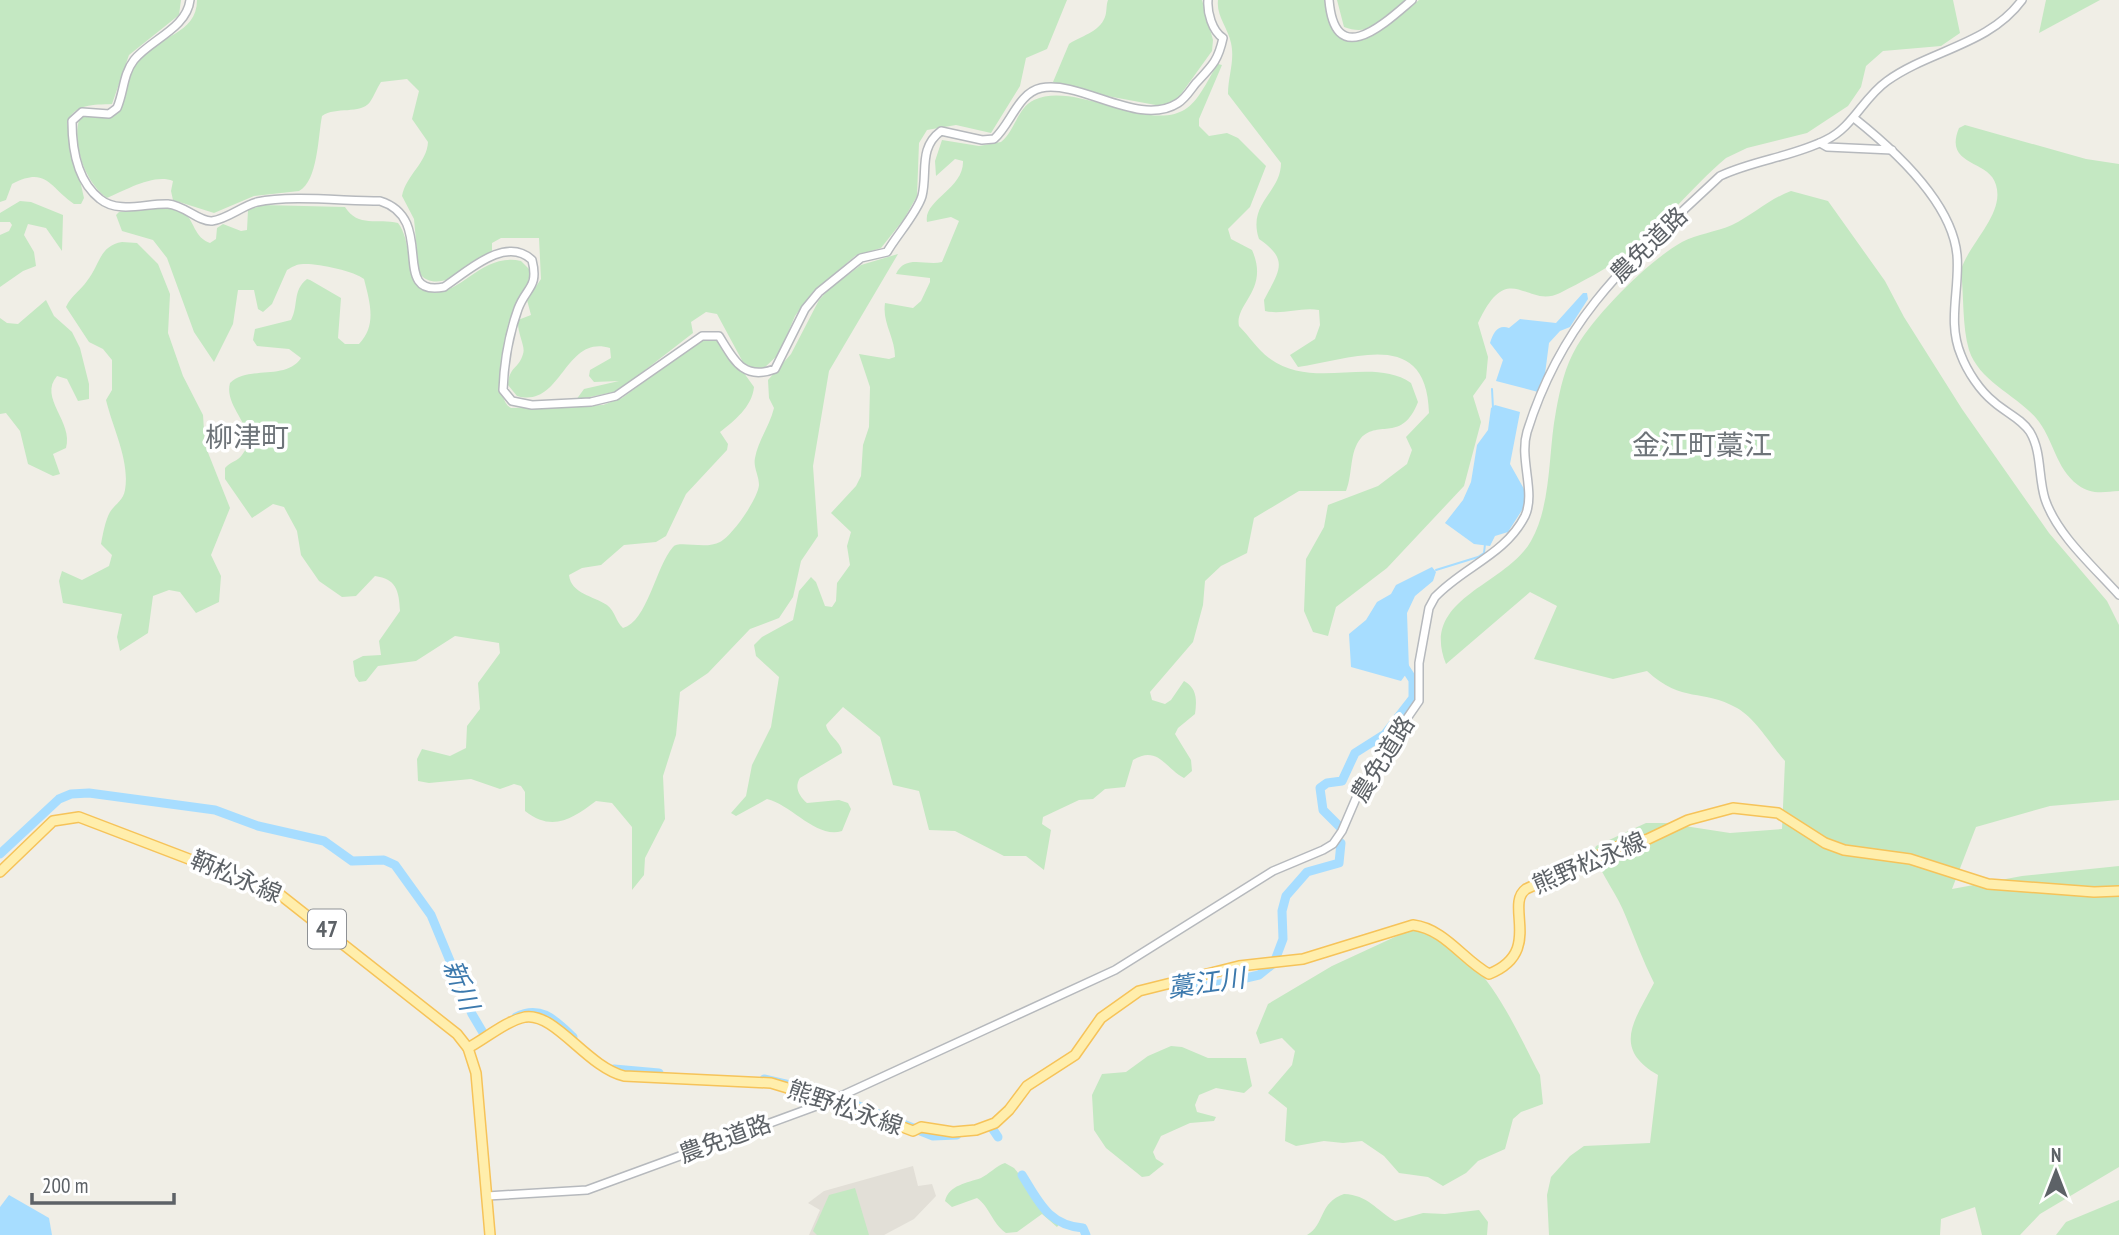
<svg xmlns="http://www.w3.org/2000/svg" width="2119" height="1235" font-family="'PT Sans Narrow','Noto Sans JP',sans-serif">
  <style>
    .education { fill: #e2dfd7 }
    .green { fill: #c4e8c2 }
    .water { fill: #a7ddff }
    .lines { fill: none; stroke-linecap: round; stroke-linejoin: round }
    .stream { stroke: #a7ddff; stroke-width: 2 }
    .river { stroke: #a7ddff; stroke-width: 9 }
    .minor-casing { stroke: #b6b9bd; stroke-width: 10 }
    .major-casing { stroke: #f6c359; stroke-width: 12 }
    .minor { stroke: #fff; stroke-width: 7 }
    .major { stroke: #ffeeac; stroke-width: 9 }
    .labels { text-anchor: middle; stroke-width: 7; stroke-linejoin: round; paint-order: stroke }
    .shield { fill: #fff; stroke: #8e9195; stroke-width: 2 }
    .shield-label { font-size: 23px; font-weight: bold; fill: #5d6267 }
    .street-label { font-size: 24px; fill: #5d6267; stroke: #fff }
    .water-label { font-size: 26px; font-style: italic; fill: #3c79ad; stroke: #fff }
    .quarter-label { font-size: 28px; fill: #6e7479; stroke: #fff }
  </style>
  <rect width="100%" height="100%" fill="#f0eee6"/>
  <!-- education -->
  <polygon class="education" points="913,1166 918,1186 932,1184 936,1196 914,1219 884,1235 809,1235 820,1210 808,1203 824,1191"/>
  <!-- green -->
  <g class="green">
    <path d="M0,0H181L179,15L129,55L112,104C94,105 74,103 67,123L84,198L81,204H74C49,187 47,166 12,184L6,200L0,202Z"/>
    <path d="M197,0H1067L1047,49L1026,58L1020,86L991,133L956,125L927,130L919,143L917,196L904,219L881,248L855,256L812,293L795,316L779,354L763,369L745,366L717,314L706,312L691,322L693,333L618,391L576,400L584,389L619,381L594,382L589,376L590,370L611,358L610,348C564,334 562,409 517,396L508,385C509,366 519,369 523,354C526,346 517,334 518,320L531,315L527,300L541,279L539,238H501L492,243V252C474,264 438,297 419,273L414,219L402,196C406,175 427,163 428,142L412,119L419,91L407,79L381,82C377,88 374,96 370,102C360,115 336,106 322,116C318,136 318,181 299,191L254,196L214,213L173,200L171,191L173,181C154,173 124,191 107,198C86,183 72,146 79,120L85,115L119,110C128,95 126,72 138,58C157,36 197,35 197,0Z"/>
    <path d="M1108,0H1202L1213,40L1212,51L1176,101L1161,106L1091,93L1053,82L1069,44C1080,36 1099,33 1105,17C1107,12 1106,5 1108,0Z"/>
    <path d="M1218,0H1325C1337,75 1385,28 1419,0H1953L1960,33L1941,46L1883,51L1866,66L1861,87L1848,106L1807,133L1747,148L1726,158C1690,188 1662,227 1625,255C1607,269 1581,282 1560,293C1526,310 1509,256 1478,323L1488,357L1486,378L1473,396L1481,422L1464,486L1387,568L1336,607L1328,636L1313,632L1304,611L1306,559L1324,527L1328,505L1378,486L1407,464L1412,450L1406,437L1429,413C1427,326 1351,360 1298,367L1290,355L1315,339L1320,325L1319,310C1301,307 1282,315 1265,311L1264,300C1279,271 1290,260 1259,239C1247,203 1281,193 1281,163L1228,94C1228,76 1235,61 1231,43C1228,28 1216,16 1218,0Z"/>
    <path d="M1337,0H1407C1388,16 1372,38 1344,27Z"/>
    <polygon points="2046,0 2100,0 2039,33"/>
    <path d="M1218,64L1222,65L1199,119V126L1209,136L1227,133L1238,138L1266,166L1250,207L1228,229L1231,239L1252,250C1270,290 1234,304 1239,326C1249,336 1258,350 1269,358C1312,391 1372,356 1411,383L1418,402C1402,443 1379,419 1361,438C1349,452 1353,474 1346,491H1299L1254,518L1247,553L1221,566L1205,581L1203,605L1193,642L1150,692L1152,700L1165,704L1171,700L1184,681C1197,688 1197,700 1195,714L1178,728L1175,734L1191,760L1192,771L1184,778C1165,768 1158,745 1133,760L1125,787L1105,789L1093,799L1079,800L1043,817L1042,824L1051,830L1044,870L1026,856H1004L955,831L929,830L919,791L893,785L880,737L843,707L826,725C828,736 842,742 842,753L800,778C794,787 799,796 807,803L839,800L848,803L851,809L842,831C816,839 792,805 767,799L736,816L731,813L746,796L752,765L771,727L779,677L756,656L754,645L762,637L793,620L799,591L811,577L816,582L825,606L832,607L836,601L837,583L850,565L847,546L851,532L831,513L856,486L861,476L863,445L869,427L870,387L859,354L889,359L895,357C895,337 882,323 885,303L913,308L921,301L930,282V278L896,274C905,254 925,266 942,262L959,221L951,217L927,222C923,200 964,189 963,161L955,159L936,176L935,161L942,140L979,146L1001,142C1015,131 1017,108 1034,100C1076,80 1150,135 1187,108C1200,99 1209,77 1218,64Z"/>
    <path d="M1965,125L2086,159L2119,164V491C2104,492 2091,495 2078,485C2055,468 2054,439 2036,418C2016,395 1979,381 1969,350C1962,326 1964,295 1961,270C1969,243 2005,214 1996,185C1989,159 1943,167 1959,128Z"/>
    <path d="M1791,191L1828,201L1885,281L1904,317L1962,409L2049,533L2107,601L2119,625V800L2050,806L1976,827L1952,889L2022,876L2119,866V1167L2040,1214L2020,1235H1982L1975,1207L1941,1219L1940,1235H1549L1547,1195L1551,1177L1570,1156L1584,1146L1650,1143L1658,1075C1611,1048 1635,1020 1654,983C1643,961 1635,939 1626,917C1618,895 1602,876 1593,853L1596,846L1646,823H1665L1730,833L1782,829L1785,761C1771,745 1755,718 1737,708C1702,688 1683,704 1647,671L1613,679L1534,659L1557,606L1530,592L1446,664C1419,598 1506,586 1531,541C1552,504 1548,452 1556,411C1560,389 1565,366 1577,346C1597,313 1647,262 1682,242C1697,234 1716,232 1732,225C1753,215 1769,199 1791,191Z"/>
    <polygon points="20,201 31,202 63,215 62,251 46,228 28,224 24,235 34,252 36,266 23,271 0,287 0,235 9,231 12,225 10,222 0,222 0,213"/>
    <path d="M263,205L345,207C358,228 378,218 398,223C414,243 403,286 432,292C459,297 482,252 521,261L529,269C531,285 522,291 516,304C506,323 490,396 511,408L603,405L622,398L704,338L718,340L724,345L754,387C752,407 734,421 720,432L728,444L727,450L686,494L666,536L656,542L624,545L601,565L582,568L569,575C571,594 594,596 607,605C615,611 616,622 623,628C647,622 656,566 673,547C679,540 706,550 720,542C732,536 758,499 759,485C759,476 753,467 755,458C758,441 770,425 774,408L769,398L768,380L791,354L819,300L829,289L861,265L898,254L829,371L813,466L818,536L801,561L793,597L779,618L750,629L708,673L680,692L676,735L663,776L665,819L645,858L644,875L632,890V827L612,803L596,801C573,818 553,833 525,811V792L521,786L514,784L500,789L471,779L429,783L418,781L417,759L422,749L450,756L466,748L467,726L480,709L478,683L500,653L499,643L455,636L416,661L378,666L366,681L359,682L355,676L353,661L363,656L381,655L379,641L400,611C399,590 396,579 375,576L356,596L342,597L319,581L301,555L297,531L284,507L273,504L252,518L225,479V468C230,462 238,461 242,455C262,430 223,409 230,383C248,365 286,381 301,358L289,349L257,346L253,340L255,329L291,320C299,305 292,291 307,279L310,280L341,298L338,338L345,344H359C377,325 370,303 364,279C355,271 316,263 303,264C297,264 292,267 287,270L272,304L263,312L258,309L254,290H238L233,324L214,362L194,332L167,258L153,240L122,231L116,215L119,212C137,211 178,201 189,218C196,229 197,238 210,243L216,239L217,228L223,224L241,231L247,230L248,210Z"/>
    <path d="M122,242L137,243L158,264L170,294L168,333L183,376L203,415L205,445L230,508L211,555L221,576L219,602L196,613L180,592L169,590L153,596L148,633L120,651L117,637L122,614L63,603L59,581L62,571L82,580L109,566L112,555L101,544C103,534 105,521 110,512C115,504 123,501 125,490C130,461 113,429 106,400L112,390V360L103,349L89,342L66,307C71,296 81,290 87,281C100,265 99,246 122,242Z"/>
    <path d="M46,300L54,316L72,332L80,348L89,384V399L78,401L67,379L57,376C38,398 74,422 66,448L53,454L60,474L53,476L28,464L20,431L6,413L0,414V318L7,323L18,324Z"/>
    <path d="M1412,929C1481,942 1511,1021 1540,1075L1543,1104L1521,1112L1513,1119L1505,1149L1478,1161L1466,1173L1443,1186L1428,1177L1399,1173L1384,1156L1362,1141L1343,1143L1324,1141L1296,1146L1285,1141L1287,1108L1268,1093L1292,1065L1295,1051L1282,1038L1260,1044L1256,1033L1268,1004L1332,966Z"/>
    <polygon points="1171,1046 1182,1047 1208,1058 1246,1058 1252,1086 1244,1093 1216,1088 1199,1095 1195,1105 1197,1112 1216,1117 1214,1121 1190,1123 1161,1136 1153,1152 1156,1159 1164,1164 1149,1176 1142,1177 1106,1148 1094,1130 1092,1095 1102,1074 1126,1072 1148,1056"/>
    <path d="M1005,1163L1014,1168L1060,1223L1057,1227L1042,1214L1017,1232L1006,1233C991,1222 990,1207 977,1198L952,1207L945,1201C949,1185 967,1183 981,1178C989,1174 996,1166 1005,1163Z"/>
    <polygon points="855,1188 869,1235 817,1235 813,1231 829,1195"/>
    <path d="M1344,1194C1368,1195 1376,1210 1395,1221L1423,1213L1445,1214L1479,1210L1488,1222L1487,1235H1307C1325,1225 1319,1202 1344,1194Z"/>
    <polygon points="2119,1200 2119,1235 2056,1235 2066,1222"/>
  </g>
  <!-- water -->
  <g class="water">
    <path d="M1583,293H1587L1588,299L1570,327L1560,331L1549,343L1545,374L1538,392L1496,381L1503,360L1490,343C1493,333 1498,324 1509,328L1520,319L1556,323Z"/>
    <polygon points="1495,405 1520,412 1510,464 1524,489 1524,507 1508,532 1495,536 1490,546 1474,544 1445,523 1463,500 1471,482 1477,445 1488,430 1491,408"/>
    <polygon points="1432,567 1436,572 1433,581 1415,596 1407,613 1409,670 1401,681 1351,667 1349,634 1366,620 1377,602 1391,594 1396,585"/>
    <polygon points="9,1195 49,1218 52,1235 0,1235 0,1207"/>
  </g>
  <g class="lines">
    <!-- stream -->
    <g class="stream">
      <polyline points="1492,389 1493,408"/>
      <polyline points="1436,570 1478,557 1484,553 1485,544"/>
    </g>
    <!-- river -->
    <g class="river">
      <polyline points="1340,827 1323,810 1320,788 1327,783 1342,781 1355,753 1385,734 1413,698 1413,680 1402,663"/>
      <polyline points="0,854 59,799 71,794 89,793 215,810 258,826 324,841 352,861 384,860 395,865 431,915 472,1014 485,1036 493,1032"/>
      <polyline points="1179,983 1211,986 1259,975 1274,963 1283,939 1282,911 1286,896 1307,872 1339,863 1341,843"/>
      <path d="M516,1017C541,1004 556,1021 573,1037"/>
      <polyline points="614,1069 659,1073"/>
      <polyline points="764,1079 794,1086"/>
      <polyline points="851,1103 933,1136 957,1135"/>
      <polyline points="992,1128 998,1137"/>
      <path d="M1022,1175C1039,1202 1048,1225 1083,1228L1086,1235"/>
    </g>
    <!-- minor casing -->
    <g class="minor-casing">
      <g id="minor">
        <path d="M190,0C187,28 150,40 134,60C123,74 124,92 117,108L109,114L82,112L72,121C72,149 77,181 100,199C118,214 147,203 168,204C184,205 199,222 212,221C227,219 242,206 257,202C290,195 344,201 380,201C438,219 388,298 444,287C468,271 506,235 532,260C539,288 526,287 518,309C509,334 504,364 503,390L512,401L532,405L591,402L616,396L702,336H719C734,360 743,381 775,369L805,309L819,292L861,258L887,252C896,236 917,213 922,196C928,172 918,148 941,131L982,140L994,139C1011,124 1018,93 1041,88C1082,80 1139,128 1178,103C1186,98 1191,89 1196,83C1212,66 1218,61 1223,38C1212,31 1207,12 1208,0"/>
        <path d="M1329,0C1335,71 1385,23 1412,0"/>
        <path d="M1854,118C1893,149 1952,202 1957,255C1960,289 1947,322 1961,355C1967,371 1980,391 1994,402C2005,412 2022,419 2030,432C2042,452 2038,477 2045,499C2057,535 2094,567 2119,595"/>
        <polyline points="1820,143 1827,147 1892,150"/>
        <path d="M487,1196L587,1190L830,1101L1115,970L1273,871L1323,850L1333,844L1342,831L1363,782L1419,701V663L1429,608L1435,597C1463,567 1505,555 1525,516C1536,493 1519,459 1527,432C1564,313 1633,258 1720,176C1754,160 1792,157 1826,140C1853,127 1863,98 1887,81C1930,50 1989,45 2022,0"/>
      </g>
    </g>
    <!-- major casing -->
    <g class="major-casing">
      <g id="major">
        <polyline points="0,872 53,821 79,817 278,893 457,1034 468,1048 476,1073 490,1235"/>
        <path d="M468,1048C485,1039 506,1021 525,1017C555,1012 587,1067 624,1076L771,1083L850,1107L913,1131L921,1127L953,1132L976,1130L995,1123L1009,1110L1027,1086L1075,1055L1101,1018L1139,991L1239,966L1303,959L1413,925C1445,929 1463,960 1489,974C1544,952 1504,905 1526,889L1619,846L1648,839L1688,820L1733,808L1778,813L1825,843L1844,850L1910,859L1988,884L2094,892L2119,891"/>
      </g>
    </g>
    <!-- minor -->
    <use href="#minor" class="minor"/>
    <!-- major -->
    <use href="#major" class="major"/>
  </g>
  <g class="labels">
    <!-- shield labels -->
    <rect class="shield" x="308" y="909.5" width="38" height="39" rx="5"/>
    <g class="shield-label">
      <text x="327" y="937">47</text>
    </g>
    <!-- street labels -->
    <g class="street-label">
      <text transform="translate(1649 245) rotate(-44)" y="8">農免道路</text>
      <text transform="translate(1383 759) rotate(-58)" y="8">農免道路</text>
      <text transform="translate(1589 863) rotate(-23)" y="8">熊野松永線</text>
      <text transform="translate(236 877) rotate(23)" y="8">鞆松永線</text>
      <text transform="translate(845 1108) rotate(19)" y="8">熊野松永線</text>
      <text transform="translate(725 1139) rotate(-20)" y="8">農免道路</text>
    </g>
    <!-- water labels -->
    <g class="water-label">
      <text transform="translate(1206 983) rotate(-8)" y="9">藁江川</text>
      <text transform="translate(461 985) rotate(68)" y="9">新川</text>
    </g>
    <!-- quarter labels -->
    <g class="quarter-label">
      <text x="247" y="447">柳津町</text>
      <text x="1702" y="455">金江町藁江</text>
    </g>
  </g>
  <!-- north arrow -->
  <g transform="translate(2056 1172)" stroke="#ffffff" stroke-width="5" paint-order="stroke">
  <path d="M0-5L12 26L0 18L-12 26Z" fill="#5d6267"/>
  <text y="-10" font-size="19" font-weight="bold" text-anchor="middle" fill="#5d6267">N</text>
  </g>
  <!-- scale -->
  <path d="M32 1193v10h142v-10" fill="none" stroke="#5d6267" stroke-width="3.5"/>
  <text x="42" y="1193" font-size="21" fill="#5d6267" stroke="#ffffff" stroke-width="5" paint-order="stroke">200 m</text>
</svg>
